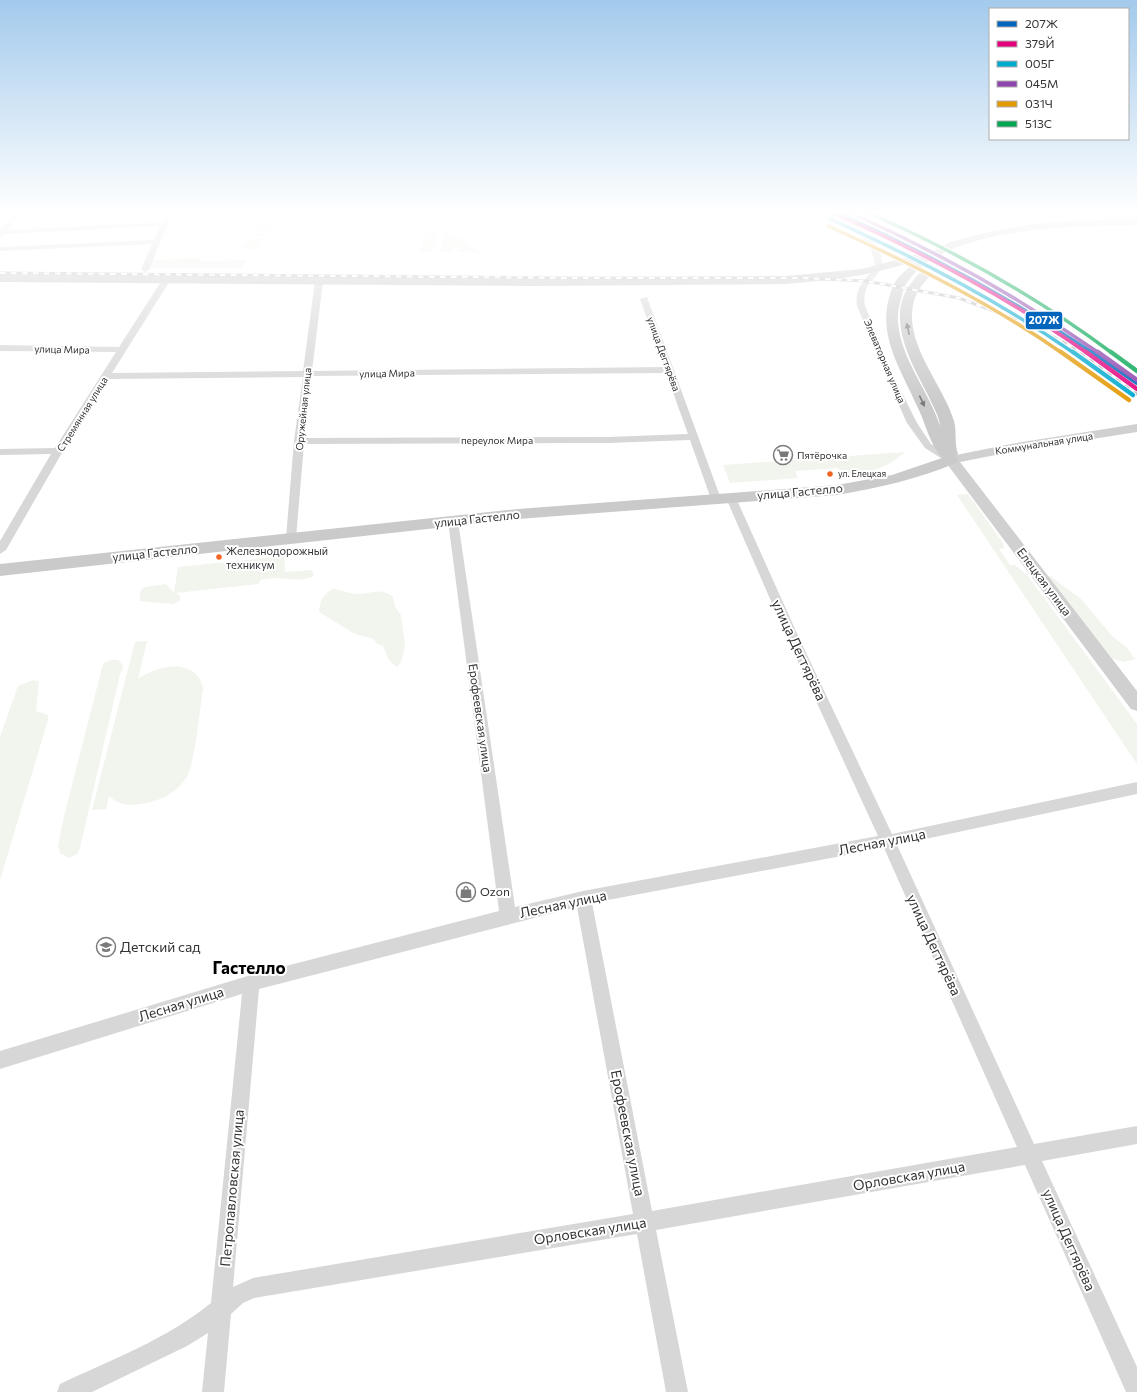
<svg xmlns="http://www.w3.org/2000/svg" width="1137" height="1392" font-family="Commissioner,sans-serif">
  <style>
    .green { fill: #f1f5ed }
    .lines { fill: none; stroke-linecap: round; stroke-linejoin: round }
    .street { fill: #d7d7d7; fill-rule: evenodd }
    .secondary { fill: #d0d0d0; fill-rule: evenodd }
    .primary { fill: #cacaca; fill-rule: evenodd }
    .rail-casing { stroke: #bebebe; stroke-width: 3 }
    .rail { stroke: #fff; stroke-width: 2; stroke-dasharray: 5.5; stroke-linecap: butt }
    .rail-1-far1-casing { stroke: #fff; stroke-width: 5.5 }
    .rail-1-casing { stroke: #fff; stroke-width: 6 }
    .rail-2-far1-casing { stroke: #fff; stroke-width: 5.5 }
    .rail-2-casing { stroke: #fff; stroke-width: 6 }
    .rail-3-far1-casing { stroke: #fff; stroke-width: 5.5 }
    .rail-3-casing { stroke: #fff; stroke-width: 6 }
    .rail-4-far1-casing { stroke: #fff; stroke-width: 5.5 }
    .rail-4-casing { stroke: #fff; stroke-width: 6 }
    .rail-5-far1-casing { stroke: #fff; stroke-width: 5.5 }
    .rail-5-casing { stroke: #fff; stroke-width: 6 }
    .rail-6-far1-casing { stroke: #fff; stroke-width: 5.5 }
    .rail-6-casing { stroke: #fff; stroke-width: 6 }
    .rail-1-far1 { stroke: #0065bd; stroke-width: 3.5 }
    .rail-1 { stroke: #0065bd; stroke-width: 4.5 }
    .rail-2-far1 { stroke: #e5007d; stroke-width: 3.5 }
    .rail-2 { stroke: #e5007d; stroke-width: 4.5 }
    .rail-3-far1 { stroke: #00a9ce; stroke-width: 3.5 }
    .rail-3 { stroke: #00a9ce; stroke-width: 4.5 }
    .rail-4-far1 { stroke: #8e44ad; stroke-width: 3.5 }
    .rail-4 { stroke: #8e44ad; stroke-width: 4.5 }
    .rail-5-far1 { stroke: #e39a05; stroke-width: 3.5 }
    .rail-5 { stroke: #e39a05; stroke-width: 4.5 }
    .rail-6-far1 { stroke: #00a651; stroke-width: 3.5 }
    .rail-6 { stroke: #00a651; stroke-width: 4.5 }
    .oneway { fill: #777 }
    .bus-dot { fill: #f26522; stroke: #fff; stroke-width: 1.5 }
    .labels { text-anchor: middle; stroke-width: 4; stroke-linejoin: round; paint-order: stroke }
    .far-bus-label { font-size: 9px; fill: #333; stroke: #fff; text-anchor: start }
    .far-street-label { font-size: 10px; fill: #333; stroke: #fff }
    .far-poi-label { font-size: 10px; fill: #333; stroke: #fff; text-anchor: start }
    .bus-label { font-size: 11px; fill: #333; stroke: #fff; text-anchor: start }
    .street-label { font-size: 12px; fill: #333; stroke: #fff }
    .poi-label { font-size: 12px; fill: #333; stroke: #fff; text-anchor: start }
    .near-street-label { font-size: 14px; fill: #333; stroke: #fff }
    .near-poi-label { font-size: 14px; fill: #333; stroke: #fff; text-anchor: start }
    .near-quarter-label { font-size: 17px; font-weight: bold; fill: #000; stroke: #fff }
    .line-badge { stroke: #fff; stroke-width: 1.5 }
    .badge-label { font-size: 11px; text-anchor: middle; font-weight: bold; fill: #fff }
  </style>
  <rect width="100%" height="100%" fill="#fff"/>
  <!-- green -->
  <g class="green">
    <polygon points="362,213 390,213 386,221 364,219 362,218"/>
    <polygon points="254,215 279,215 274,224 249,223"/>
    <polygon points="258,225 273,225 266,236 251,235"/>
    <polygon points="428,230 440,230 432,252 419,252"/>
    <polygon points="446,231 449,231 482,253 457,252 458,248 454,248 453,252 439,252"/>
    <polygon points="249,239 265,239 258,250 242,249"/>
    <polygon points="201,258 199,261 247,260 241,268 147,268 150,260"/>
    <path d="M905,452C887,469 867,473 842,475L838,468L795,471L798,478L730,483L723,465Z"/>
    <polygon points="968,494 1003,543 1004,548 999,549 1010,565 1015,565 1028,576 1137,724 1137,764 957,495"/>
    <path d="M284,556L285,572L312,570L314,575C304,583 287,578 276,578C271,578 265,579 260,580L259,584L176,593L180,596V601L173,604L140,601V592L144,587L166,584L174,593L178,567Z"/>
    <polygon points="1050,576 1081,599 1112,636 1127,648 1135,659 1124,662 1113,659 1048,579 1047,577"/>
    <path d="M333,589C341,590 348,593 356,594C369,595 380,586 393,597L395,607L401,615L405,646L401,662L397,667L389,660L383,646L376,643L374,639L355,634L319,612C320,601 323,594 333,589Z"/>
    <path d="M147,641L138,679C158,665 196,657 203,688C200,707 195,765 186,778C177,792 162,800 146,803C134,806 119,806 109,796L106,809L92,810L135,642Z"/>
    <polygon points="112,660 118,660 122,664 123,669 120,674 80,848 77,854 69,858 60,853 58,846 64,816 102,668 104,663"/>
    <polygon points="33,680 39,681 36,711 48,715 48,720 0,880 0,737 18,686"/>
  </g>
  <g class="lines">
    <!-- street -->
    <g class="street">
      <polygon points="14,213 20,213 8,230 162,222 166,213 172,213 149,270 145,272 141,270 152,244 0,251 0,247 154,240 160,226 4,234 0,237 0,230"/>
      <path d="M813,213C834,213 866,226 877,246C881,253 882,259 883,267C872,282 862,286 865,306L896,381L917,423L931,444L955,458L956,460L955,462H947L925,448L907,423L888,381L857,306C854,288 865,280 875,267C873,239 854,229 830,220C824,218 817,217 813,213Z"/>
      <path d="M164,277L171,279L112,373L303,371L315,281L319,279L323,281L312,371L664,367L640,299L647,297L721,499L716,502L711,499L690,440L608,443L304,444L296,538L291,541L286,538L294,441L303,377L108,379L63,451L6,550L0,554V541L51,454L0,455V449L55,448L116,352L0,351V345L119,347ZM666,373L688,434L608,437L304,438L312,376Z"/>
      <path d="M731,495L736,498L800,640L892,834L1137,782V794L897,845L1034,1144L1137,1126V1144L1042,1161L1137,1367V1392H1126L1025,1165L656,1230L688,1392H666L637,1234L254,1298L243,1303L231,1314L224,1392H202L208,1333L187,1346L92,1392H57L60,1384C111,1360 167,1339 211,1303L242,994L0,1069V1051L251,975L499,911L448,521L449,519H457L458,521L515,907L583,891L878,836L788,640L726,498ZM884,848L1017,1147L652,1211L592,903ZM577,907L633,1214L253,1278L233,1287L259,989Z"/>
    </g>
    <!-- secondary -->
    <g class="secondary">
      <polygon points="1092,213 1137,215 1137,221 1113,221"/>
      <polygon points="1137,424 1137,432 1016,451 960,462 1137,691 1137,711 1131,709 944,460 946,457 1016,443"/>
    </g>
    <!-- primary -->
    <path class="primary" d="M1137,219V225C1076,226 943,226 906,284C903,288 903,294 901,299C899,307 897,314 898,322C901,360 929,391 940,426C939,415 932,405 928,395C912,364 886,320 909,286C914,280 919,271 926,270L932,273C927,280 921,285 917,293C897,337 942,381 954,421C957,431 954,443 958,454L956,456L959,460L956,463C918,479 878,488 837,495L518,519L0,576V564L518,509L837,485L892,475L942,458C929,443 926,424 917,406C899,365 873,330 894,284C898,276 909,268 915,262L862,275L828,280L786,284L532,286L0,282V274L532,278L786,276L862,269L937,249L950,242L992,231L1032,224L1072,221Z"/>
    <!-- rail casing -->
    <g class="rail-casing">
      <g id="rail">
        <path d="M844,213C924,247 999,286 1069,336"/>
        <polyline points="0,273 574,278 801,278 866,281 959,298 1033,326 1080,351 1137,394"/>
      </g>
    </g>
    <!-- rail -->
    <use href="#rail" class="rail"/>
    <!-- rail-1-far1 casing -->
    <g class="rail-1-far1-casing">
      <path id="rail-1-far1" d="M838,213C927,253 1012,299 1093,353"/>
    </g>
    <!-- rail-1 casing -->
    <g class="rail-1-casing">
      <polyline id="rail-1" points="1092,352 1137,383"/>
    </g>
    <!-- rail-2-far1 casing -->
    <g class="rail-2-far1-casing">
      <path id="rail-2-far1" d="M833,213C922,252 1007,297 1087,353"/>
    </g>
    <!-- rail-2 casing -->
    <g class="rail-2-casing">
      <polyline id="rail-2" points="1086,352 1137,389"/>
    </g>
    <!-- rail-3-far1 casing -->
    <g class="rail-3-far1-casing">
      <path id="rail-3-far1" d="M830,219C915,257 997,300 1074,353"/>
    </g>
    <!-- rail-3 casing -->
    <g class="rail-3-casing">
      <polyline id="rail-3" points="1073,352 1133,395"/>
    </g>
    <!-- rail-4-far1 casing -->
    <g class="rail-4-far1-casing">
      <path id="rail-4-far1" d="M851,213C938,252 1020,298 1099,353"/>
    </g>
    <!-- rail-4 casing -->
    <g class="rail-4-casing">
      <polyline id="rail-4" points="1098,352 1137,380"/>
    </g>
    <!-- rail-5-far1 casing -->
    <g class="rail-5-far1-casing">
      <path id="rail-5-far1" d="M828,226C909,262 989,302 1062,353"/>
    </g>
    <!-- rail-5 casing -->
    <g class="rail-5-casing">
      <polyline id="rail-5" points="1061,352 1129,400"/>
    </g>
    <!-- rail-6-far1 casing -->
    <g class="rail-6-far1-casing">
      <path id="rail-6-far1" d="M869,213C955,251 1037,297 1112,353"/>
    </g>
    <!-- rail-6 casing -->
    <g class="rail-6-casing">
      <polyline id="rail-6" points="1111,352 1137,371"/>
    </g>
    <!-- rail-1-far1 -->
    <use href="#rail-1-far1" class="rail-1-far1"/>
    <!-- rail-1 -->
    <use href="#rail-1" class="rail-1"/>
    <!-- rail-2-far1 -->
    <use href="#rail-2-far1" class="rail-2-far1"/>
    <!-- rail-2 -->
    <use href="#rail-2" class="rail-2"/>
    <!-- rail-3-far1 -->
    <use href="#rail-3-far1" class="rail-3-far1"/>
    <!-- rail-3 -->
    <use href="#rail-3" class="rail-3"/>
    <!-- rail-4-far1 -->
    <use href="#rail-4-far1" class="rail-4-far1"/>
    <!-- rail-4 -->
    <use href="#rail-4" class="rail-4"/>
    <!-- rail-5-far1 -->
    <use href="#rail-5-far1" class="rail-5-far1"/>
    <!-- rail-5 -->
    <use href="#rail-5" class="rail-5"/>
    <!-- rail-6-far1 -->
    <use href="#rail-6-far1" class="rail-6-far1"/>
    <!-- rail-6 -->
    <use href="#rail-6" class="rail-6"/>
  </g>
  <!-- one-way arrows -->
  <defs><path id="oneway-solid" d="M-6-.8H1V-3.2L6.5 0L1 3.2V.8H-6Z"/></defs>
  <g class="oneway">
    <use href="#oneway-solid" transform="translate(908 329) rotate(-102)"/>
    <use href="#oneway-solid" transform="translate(922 401) rotate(65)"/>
  </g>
  <!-- sky -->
  <linearGradient id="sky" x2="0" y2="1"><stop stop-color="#a3caec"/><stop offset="0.52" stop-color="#fff"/><stop offset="1" stop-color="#fff" stop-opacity="0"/></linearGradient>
  <rect width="1137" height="408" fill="url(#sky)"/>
  <!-- icons -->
  <defs>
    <g id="supermarket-ring" transform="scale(1)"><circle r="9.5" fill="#fff" stroke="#7a7a7a" stroke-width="1.5"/><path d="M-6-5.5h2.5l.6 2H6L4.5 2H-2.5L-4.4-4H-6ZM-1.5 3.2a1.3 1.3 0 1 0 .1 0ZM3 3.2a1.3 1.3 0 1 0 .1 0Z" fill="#7a7a7a"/></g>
    <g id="shop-ring" transform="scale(1)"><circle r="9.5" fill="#fff" stroke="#7a7a7a" stroke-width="1.5"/><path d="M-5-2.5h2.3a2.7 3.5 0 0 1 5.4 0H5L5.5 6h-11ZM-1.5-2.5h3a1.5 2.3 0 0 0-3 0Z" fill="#7a7a7a"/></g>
    <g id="school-ring" transform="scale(1)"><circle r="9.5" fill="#fff" stroke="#7a7a7a" stroke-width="1.5"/><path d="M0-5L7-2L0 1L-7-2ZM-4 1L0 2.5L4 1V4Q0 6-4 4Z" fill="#7a7a7a"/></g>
  </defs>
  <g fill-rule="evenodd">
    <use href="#supermarket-ring" x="783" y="455"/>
    <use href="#shop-ring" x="466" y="892"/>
    <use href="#school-ring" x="106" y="947"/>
  </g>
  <!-- markers -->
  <g class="bus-dot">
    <circle cx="830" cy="474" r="3.5"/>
    <circle cx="219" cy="557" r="3.5"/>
  </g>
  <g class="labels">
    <!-- far-bus labels -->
    <g class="far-bus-label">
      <text x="838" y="477">ул. Елецкая</text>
    </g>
    <!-- far-street labels -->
    <g class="far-street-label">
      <text transform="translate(62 349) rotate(1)" y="4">улица Мира</text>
      <text transform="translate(664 354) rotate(70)" y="4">улица Дегтярёва</text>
      <text transform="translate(885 361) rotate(67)" y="4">Элеваторная улица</text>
      <text transform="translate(387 373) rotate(-1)" y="4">улица Мира</text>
      <text transform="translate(303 409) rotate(-84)" y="4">Оружейная улица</text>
      <text transform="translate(82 414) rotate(-58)" y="4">Стремянная улица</text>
      <text x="497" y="444">переулок Мира</text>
      <text transform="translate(1044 443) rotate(-9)" y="4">Коммунальная улица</text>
    </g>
    <!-- far-poi labels -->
    <g class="far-poi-label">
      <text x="797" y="459">Пятёрочка</text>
    </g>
    <!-- bus labels -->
    <g class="bus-label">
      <text x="226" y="555">Железнодорожный<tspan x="226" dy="14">техникум</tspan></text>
    </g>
    <!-- street labels -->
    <g class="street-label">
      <text transform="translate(800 492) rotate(-5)" y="4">улица Гастелло</text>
      <text transform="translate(477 519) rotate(-6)" y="4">улица Гастелло</text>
      <text transform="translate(155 553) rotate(-6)" y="4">улица Гастелло</text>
      <text transform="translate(1044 582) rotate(53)" y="4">Елецкая улица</text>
      <text transform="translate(480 718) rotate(82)" y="4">Ерофеевская улица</text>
    </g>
    <!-- poi labels -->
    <g class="poi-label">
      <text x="480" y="896">Ozon</text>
    </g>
    <!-- near-street labels -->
    <g class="near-street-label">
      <text transform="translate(799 650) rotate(65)" y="5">улица Дегтярёва</text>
      <text transform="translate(882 842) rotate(-11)" y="5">Лесная улица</text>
      <text transform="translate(563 904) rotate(-12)" y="5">Лесная улица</text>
      <text transform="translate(934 945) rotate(65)" y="5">улица Дегтярёва</text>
      <text transform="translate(181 1004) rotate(-17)" y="5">Лесная улица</text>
      <text transform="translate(628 1133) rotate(79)" y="5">Ерофеевская улица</text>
      <text transform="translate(909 1176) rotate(-10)" y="5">Орловская улица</text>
      <text transform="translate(232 1188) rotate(-85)" y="5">Петропавловская улица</text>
      <text transform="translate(590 1231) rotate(-9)" y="5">Орловская улица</text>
      <text transform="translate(1069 1240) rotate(66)" y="5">улица Дегтярёва</text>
    </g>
    <!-- near-poi labels -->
    <g class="near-poi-label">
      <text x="120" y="952">Детский сад</text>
    </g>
    <!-- near-quarter labels -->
    <g class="near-quarter-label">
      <text x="249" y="974">Гастелло</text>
    </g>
  </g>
  <rect class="line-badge" x="1025" y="311" width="38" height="19" rx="4" fill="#0065bd"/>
  <g class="badge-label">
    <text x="1044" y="324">207Ж</text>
  </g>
  <!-- legend -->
  <rect x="989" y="8" width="140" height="132" fill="#ffffff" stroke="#adadad"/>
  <rect x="997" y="21" width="20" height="6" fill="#0065bd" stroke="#adadad"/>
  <text x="1025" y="28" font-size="12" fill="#333333">207Ж</text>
  <rect x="997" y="41" width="20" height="6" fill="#e5007d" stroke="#adadad"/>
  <text x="1025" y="48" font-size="12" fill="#333333">379Й</text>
  <rect x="997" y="61" width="20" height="6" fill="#00a9ce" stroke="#adadad"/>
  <text x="1025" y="68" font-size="12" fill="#333333">005Г</text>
  <rect x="997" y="81" width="20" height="6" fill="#8e44ad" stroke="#adadad"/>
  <text x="1025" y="88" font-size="12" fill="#333333">045М</text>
  <rect x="997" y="101" width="20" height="6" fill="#e39a05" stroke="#adadad"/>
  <text x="1025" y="108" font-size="12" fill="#333333">031Ч</text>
  <rect x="997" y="121" width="20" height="6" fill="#00a651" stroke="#adadad"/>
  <text x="1025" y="128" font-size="12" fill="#333333">513С</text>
</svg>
